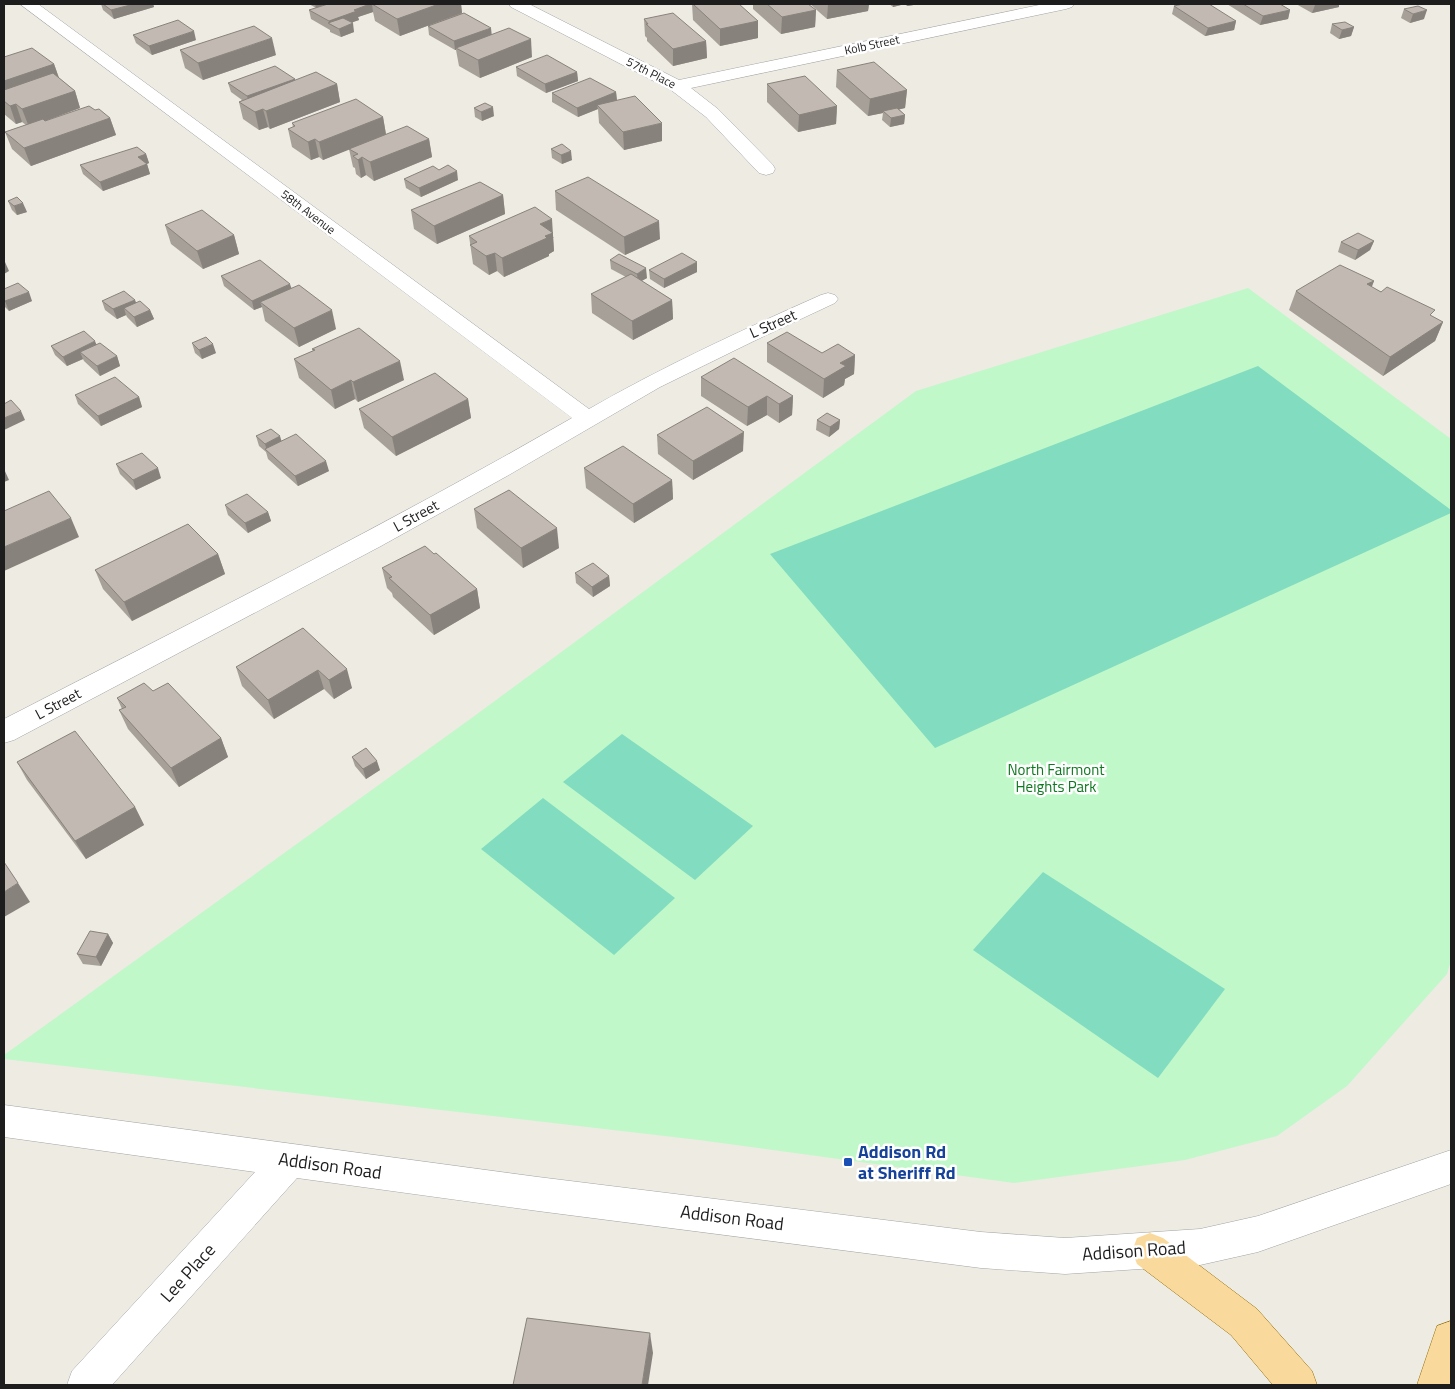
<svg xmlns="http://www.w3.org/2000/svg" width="1455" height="1389" font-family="'Titillium Web',sans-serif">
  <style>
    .park { fill: #c0f8c9 }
    .pitch { fill: #82dcc0 }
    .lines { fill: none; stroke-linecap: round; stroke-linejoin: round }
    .minor-casing { stroke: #a4a4a4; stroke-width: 1 }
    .major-casing { stroke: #926e03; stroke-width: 1 }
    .minor { fill: #fff; fill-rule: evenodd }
    .major { fill: #fad99c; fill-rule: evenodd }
    .wall { fill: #a7a099 }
    .shaded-wall { fill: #88827d }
    .building { fill: #c2bab2; stroke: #88827d }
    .transit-dot { fill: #1a4fb4; stroke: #fff; stroke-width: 2 }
    .labels { text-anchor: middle; stroke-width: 5; stroke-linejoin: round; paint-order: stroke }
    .far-street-label { font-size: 12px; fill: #1d1d1d; stroke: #fff }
    .street-label { font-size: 15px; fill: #1d1d1d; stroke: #fff }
    .park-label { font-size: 15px; fill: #0d781f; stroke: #fff }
    .near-transit-label { font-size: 18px; font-weight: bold; fill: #164399; stroke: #fff; text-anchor: start }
    .near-street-label { font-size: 18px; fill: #1d1d1d; stroke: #fff }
  </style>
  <rect width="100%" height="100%" fill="#eeebe3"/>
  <!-- park -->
  <polygon class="park" points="1248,288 1451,439 1451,960 1447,974 1347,1086 1277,1136 1185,1160 1014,1183 699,1140 4,1059 4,1055 473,717 916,391"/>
  <!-- pitch -->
  <g class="pitch">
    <polygon points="1258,366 1451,510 1451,513 935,748 770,554"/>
    <polygon points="622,734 753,826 695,880 563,782"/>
    <polygon points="543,798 675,898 614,955 481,849"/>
    <polygon points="1043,872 1225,989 1158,1078 973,950"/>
  </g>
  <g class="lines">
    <!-- minor casing -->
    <g class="minor-casing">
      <g id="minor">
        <path d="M20,4H38L589,409C664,366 742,330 821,295L828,293L835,295L838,299L835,303L758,339L660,387L507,476L381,546L14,740L4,743V719C194,621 387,525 572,418Z"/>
        <polygon points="509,4 529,4 679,80 1044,4 1074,4 1072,7 1066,9 691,88 718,109 773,165 775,169 773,173 766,175 759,173 706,117 671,90 511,7"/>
        <polygon points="4,1105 538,1177 981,1232 1065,1238 1200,1229 1258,1216 1451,1150 1451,1184 1258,1252 1200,1265 1065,1274 981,1268 538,1211 297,1178 112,1385 67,1385 72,1371 255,1172 4,1137"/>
      </g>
    </g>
    <!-- major casing -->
    <g class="major-casing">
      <g id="major">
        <polygon points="1150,1233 1163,1238 1257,1309 1312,1371 1317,1385 1273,1385 1231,1335 1137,1264 1132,1251 1137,1238"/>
        <polygon points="1451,1321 1451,1385 1417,1385 1437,1326"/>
      </g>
    </g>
    <!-- minor -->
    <use href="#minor" class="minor"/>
    <!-- major -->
    <use href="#major" class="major"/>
  </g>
  <!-- wall -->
  <g class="wall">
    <polygon points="101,4 153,4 154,7 114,19 103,10"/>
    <polygon points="309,4 327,4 316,8"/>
    <polygon points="328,4 461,4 462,13 491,35 532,57 480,78 459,66 456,50 455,50 429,35 428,26 457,15 400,36 375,21 373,12 358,17 359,20 351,22 354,32 341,37 330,32 330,30 311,19 309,10"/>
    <polygon points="692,4 758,21 758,38 720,46 693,20"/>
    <polygon points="753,4 808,4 816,10 815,27 781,34 753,9"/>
    <polygon points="810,4 869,4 868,11 827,19"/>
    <polygon points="889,4 920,4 907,6 905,4 893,7"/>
    <polygon points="1227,4 1280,4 1290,10 1288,19 1260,25"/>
    <polygon points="1296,4 1339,4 1339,7 1312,13"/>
    <polygon points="1174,6 1236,21 1234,30 1205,36 1172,14"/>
    <polygon points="1404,9 1424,19 1410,23 1401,18"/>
    <polygon points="644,19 706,41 707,58 673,66 647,41 647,38 645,36"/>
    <polygon points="1332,24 1354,27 1351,36 1339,39 1330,33"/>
    <polygon points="133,35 196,40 152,55 136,43"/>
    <polygon points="180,50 276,55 203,80 185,68"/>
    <polygon points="4,57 54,64 59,78 75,91 80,108 45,121 95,110 110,118 116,135 31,166 12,149 5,132 26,125 22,122 16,124 4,114"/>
    <polygon points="516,67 577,72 578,81 546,93 517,76"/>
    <polygon points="837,70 907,90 905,108 899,109 905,115 904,124 890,127 882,120 883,113 868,116 836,87"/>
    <polygon points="295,80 337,84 340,102 270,129 268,127 259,130 243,119 239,102 242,100 231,92 228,83"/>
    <polygon points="767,84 837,106 836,124 798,132 767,102"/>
    <polygon points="616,92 617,101 662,141 624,150 599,123 598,109 578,117 552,102 552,93"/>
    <polygon points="474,108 494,116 482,121 475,117"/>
    <polygon points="383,117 386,134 429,139 432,157 374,181 366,175 361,178 356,174 355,168 353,167 349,149 323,160 319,157 311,160 292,147 288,129 293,127 292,123"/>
    <polygon points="551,149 572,160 562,164 552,158"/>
    <polygon points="146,154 149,163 147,164 150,174 103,191 83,174 80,165"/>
    <polygon points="404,179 458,180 421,197 406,188"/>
    <polygon points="555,191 660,239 625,255 556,210"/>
    <polygon points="503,195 505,214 437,244 414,229 411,210"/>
    <polygon points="8,201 27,212 17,215 12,210"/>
    <polygon points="165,225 234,235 239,254 203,269 171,244"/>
    <polygon points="469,236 554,237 553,238 554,251 549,254 549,256 504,277 497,271 489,275 473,264"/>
    <polygon points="1374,241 1370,250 1355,260 1338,252 1341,242"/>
    <polygon points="610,260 647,278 641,281 672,300 673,319 633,340 592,313 591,294 626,277 611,269"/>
    <polygon points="649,270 697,272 664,288 650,279"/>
    <polygon points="221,276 292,288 336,329 299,347 265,321 262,307 254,310 224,286"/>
    <polygon points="1374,281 1371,287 1443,322 1435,341 1383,376 1289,310 1296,291"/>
    <polygon points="4,289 32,301 9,311 4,306"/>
    <polygon points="135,300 136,303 150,310 154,319 137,327 127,317 126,315 117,319 105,310 102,301"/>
    <polygon points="192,343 216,353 202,359 195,353"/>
    <polygon points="767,343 822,353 855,355 854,374 845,379 844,385 823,398 767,362"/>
    <polygon points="96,345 117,356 120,366 100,376 84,361 83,359 67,366 55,355 51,346"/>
    <polygon points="312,349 404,380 358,402 355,399 335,409 299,378 294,359 313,351"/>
    <polygon points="701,377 793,396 792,415 779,423 767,415 747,426 701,396"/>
    <polygon points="75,395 139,397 142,407 101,426 78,404"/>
    <polygon points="468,399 471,418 396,456 364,428 359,409"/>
    <polygon points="817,420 840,420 839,429 829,437 816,430"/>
    <polygon points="657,435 743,451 693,480 658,454"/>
    <polygon points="256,436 282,441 329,471 298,486 268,459 266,452 259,446"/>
    <polygon points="116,464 161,478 136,490 120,474"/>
    <polygon points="584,468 672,480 673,499 634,523 586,488"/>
    <polygon points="225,505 268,512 271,521 248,533 228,515"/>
    <polygon points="474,509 559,548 523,568 477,528"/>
    <polygon points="218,554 225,574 132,621 103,589 95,570"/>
    <polygon points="434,554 477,589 480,608 434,635 393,597 392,593 387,588 382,568"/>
    <polygon points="575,573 609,576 610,586 593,597 576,583"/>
    <polygon points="303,628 352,688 334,699 324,689 274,719 242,686 236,667"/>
    <polygon points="153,691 221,738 228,757 179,787 128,729 119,710 122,709 117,698"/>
    <polygon points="352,757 380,770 366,779 355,766"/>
    <polygon points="17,762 135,807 144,825 86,859 27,780"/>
    <polygon points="108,934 113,943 101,966 83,964 77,954"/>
  </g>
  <!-- shaded-wall -->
  <g class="shaded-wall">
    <polygon points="134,4 153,4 154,7 114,19 111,10"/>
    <polygon points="315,4 327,4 316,8"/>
    <polygon points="370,4 376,4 372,4 373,12 358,17 359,20 337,28 329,24 329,21 354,10"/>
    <polygon points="439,4 461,4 462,13 400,36 397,19"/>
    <polygon points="828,4 869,4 868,11 827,19"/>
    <polygon points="893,4 905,4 893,7"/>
    <polygon points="908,4 920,4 907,6"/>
    <polygon points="1318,4 1339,4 1339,7 1312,13 1315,5"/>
    <polygon points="816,10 815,27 781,34 782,17"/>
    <polygon points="1290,10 1288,19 1260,25 1263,16"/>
    <polygon points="1427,10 1424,19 1410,23 1413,14"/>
    <polygon points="758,21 758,38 720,46 720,29"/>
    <polygon points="1236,21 1234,30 1205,36 1208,28"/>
    <polygon points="353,23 354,32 341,37 339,29"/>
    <polygon points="1354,27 1351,36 1339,39 1342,30"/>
    <polygon points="491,28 492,37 456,48 456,50 455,50 454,41"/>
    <polygon points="194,31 196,40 152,55 149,46"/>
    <polygon points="272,38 276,55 203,80 198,63"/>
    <polygon points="531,39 532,57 480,78 478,60"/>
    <polygon points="706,41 707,58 673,66 673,49"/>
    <polygon points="54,64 60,81 4,100 4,81"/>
    <polygon points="577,72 578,81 546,93 545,84"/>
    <polygon points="295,79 297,88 249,105 247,96"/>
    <polygon points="337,84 340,102 270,129 266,111"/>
    <polygon points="907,90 905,108 885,113 883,111 883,113 868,116 870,99"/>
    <polygon points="75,91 80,108 29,127 22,109"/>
    <polygon points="616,92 617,101 597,105 598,109 578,117 577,108"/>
    <polygon points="16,104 22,122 16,124 10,106"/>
    <polygon points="837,106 836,124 798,132 799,115"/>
    <polygon points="493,107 494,116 482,121 481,112"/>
    <polygon points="263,109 268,127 259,130 255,112"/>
    <polygon points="905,115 904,124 890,127 891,118"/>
    <polygon points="383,117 386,135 323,160 319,142"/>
    <polygon points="110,118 116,135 31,166 24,148"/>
    <polygon points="662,123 662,141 624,150 623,132"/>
    <polygon points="315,139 319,157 311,160 308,142"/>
    <polygon points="429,139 432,157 374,181 370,162"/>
    <polygon points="571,151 572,160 562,164 561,155"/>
    <polygon points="146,154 149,163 141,166 138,157"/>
    <polygon points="362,157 366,175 361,178 358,160"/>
    <polygon points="147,164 150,174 103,191 100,182"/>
    <polygon points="457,171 458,180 421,197 419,188"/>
    <polygon points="503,195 505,214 437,244 434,226"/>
    <polygon points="23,203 27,212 17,215 14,206"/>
    <polygon points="552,219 554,251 549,254 549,256 504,277 502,258 540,224"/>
    <polygon points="659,221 660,239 625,255 624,237"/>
    <polygon points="234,235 239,254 203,269 197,251"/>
    <polygon points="1374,241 1370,250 1355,260 1358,250"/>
    <polygon points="495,253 497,271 489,275 486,256"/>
    <polygon points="5,262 9,271 4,274 4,263"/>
    <polygon points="697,262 697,272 664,288 664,279"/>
    <polygon points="646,268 647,278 638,283 637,274"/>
    <polygon points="1374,281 1367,300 1367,284"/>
    <polygon points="290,284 293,293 260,302 262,307 254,310 252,301"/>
    <polygon points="29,292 32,301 9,311 5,301"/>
    <polygon points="135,300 138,309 124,308 126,315 117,319 113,309"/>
    <polygon points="672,300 673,319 633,340 632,321"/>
    <polygon points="150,310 154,319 137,327 134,317"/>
    <polygon points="332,310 336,329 299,347 294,328"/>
    <polygon points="1443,322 1435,341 1383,376 1390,357"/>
    <polygon points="95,341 99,351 80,352 83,359 67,366 63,357"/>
    <polygon points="213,344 216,353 202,359 199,350"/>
    <polygon points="855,355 854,374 845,379 844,385 823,398 824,379 840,363"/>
    <polygon points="117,356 120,366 100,376 97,366"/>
    <polygon points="400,361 404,380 358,402 353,382"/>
    <polygon points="351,380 355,399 335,409 331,390"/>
    <polygon points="767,396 767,415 747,426 748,407"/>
    <polygon points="793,396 792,415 779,423 779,404"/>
    <polygon points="139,397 142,407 101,426 98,416"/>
    <polygon points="468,399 471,418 396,456 392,437"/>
    <polygon points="21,411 25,420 4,430 4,418"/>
    <polygon points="840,420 839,429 829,437 830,427"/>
    <polygon points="744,432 743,451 693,480 693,461"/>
    <polygon points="280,436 283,446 267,451 265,444"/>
    <polygon points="326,461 329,471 298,486 295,476"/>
    <polygon points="158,468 161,478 136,490 133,480"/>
    <polygon points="4,469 9,480 4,482"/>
    <polygon points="672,480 673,499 634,523 633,504"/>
    <polygon points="268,512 271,521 248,533 245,523"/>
    <polygon points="71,518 79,537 4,571 4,547"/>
    <polygon points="557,528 559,548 523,568 521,548"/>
    <polygon points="218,554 225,574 132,621 124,602"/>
    <polygon points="609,576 610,586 593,597 592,587"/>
    <polygon points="477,589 480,608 434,635 430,615"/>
    <polygon points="347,669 352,688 334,699 329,680"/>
    <polygon points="318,670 324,689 274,719 268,700"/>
    <polygon points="221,738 228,757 179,787 171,768"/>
    <polygon points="377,761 380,770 366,779 363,769"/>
    <polygon points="135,807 144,825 86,859 75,841"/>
    <polygon points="18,883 30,902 4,917 4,892"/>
    <polygon points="108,934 113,943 101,966 96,957"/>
    <polygon points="650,1333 653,1353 648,1385 642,1385"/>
  </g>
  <!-- building -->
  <g class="building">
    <polygon points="103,4 134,4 111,10"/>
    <polygon points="328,4 370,4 354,10 357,11 329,21 309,10"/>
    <polygon points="372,4 439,4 397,19"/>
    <polygon points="693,4 739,4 758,21 720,29"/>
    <polygon points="767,4 808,4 816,10 782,17"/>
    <polygon points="1183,4 1209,4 1236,21 1208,28 1174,6"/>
    <polygon points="1243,4 1280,4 1290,10 1263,16"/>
    <polygon points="1418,6 1427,10 1413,14 1404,9"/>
    <polygon points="464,13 491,28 454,41 428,26"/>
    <polygon points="673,13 706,41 673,49 646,24 648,24 644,19"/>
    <polygon points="343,18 353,23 339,29 328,23"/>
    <polygon points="178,20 194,31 149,46 133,35"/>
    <polygon points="1345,22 1354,27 1342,30 1332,24"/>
    <polygon points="254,26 272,38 198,63 180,50"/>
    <polygon points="509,28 531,39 478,60 456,48"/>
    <polygon points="32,48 54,64 4,81 4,57"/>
    <polygon points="547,55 577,72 545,84 516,67"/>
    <polygon points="874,62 907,90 870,99 837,70"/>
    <polygon points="275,66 295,79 247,96 228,83"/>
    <polygon points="316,72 337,84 266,111 263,109 255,112 239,102"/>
    <polygon points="53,73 75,91 22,109 16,104 10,106 4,101 4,90"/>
    <polygon points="805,76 837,106 799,115 767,84"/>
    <polygon points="590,78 616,92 577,108 552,93"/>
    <polygon points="635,96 662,123 623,132 597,105"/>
    <polygon points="356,99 383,117 319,142 315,139 308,142 288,129 295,126 292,123"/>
    <polygon points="485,103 493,107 481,112 474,108"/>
    <polygon points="89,106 95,110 99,109 110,118 24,148 5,132 43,119 45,121"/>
    <polygon points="897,108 905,115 891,118 883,111"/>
    <polygon points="407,126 429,139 370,162 362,157 358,160 353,156 358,154 349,149"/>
    <polygon points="562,144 571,151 561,155 551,149"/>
    <polygon points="137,147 146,154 138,157 147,164 100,182 80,165"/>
    <polygon points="448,165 457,171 419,188 404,179 433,166 439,170"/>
    <polygon points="588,177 659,221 624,237 555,191"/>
    <polygon points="480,182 503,195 434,226 411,210"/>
    <polygon points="17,197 23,203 14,206 8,201"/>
    <polygon points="535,207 552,219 540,224 553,233 545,236 547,238 502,258 495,253 486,256 470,245 477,242 469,236"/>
    <polygon points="202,210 234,235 197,251 165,225"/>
    <polygon points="1358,233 1374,241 1358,250 1341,242"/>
    <polygon points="682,253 697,262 664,279 649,270"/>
    <polygon points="619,254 646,268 637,274 610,260"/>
    <polygon points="260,260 290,284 252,301 221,276"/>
    <polygon points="1340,265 1374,281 1367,284 1381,292 1387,287 1435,310 1430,315 1443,322 1390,357 1296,291"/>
    <polygon points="631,274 672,300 632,321 591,294"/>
    <polygon points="18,283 29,292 5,301 4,300 4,289"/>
    <polygon points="299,285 332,310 294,328 260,302"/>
    <polygon points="124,291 135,300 113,309 102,301"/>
    <polygon points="140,301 150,310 134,317 124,308"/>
    <polygon points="359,328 400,361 353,382 351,380 331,390 294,359 315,350 312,349"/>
    <polygon points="84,331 95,341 63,357 51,346"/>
    <polygon points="787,332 822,353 838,344 855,355 840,363 846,366 824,379 767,343"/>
    <polygon points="206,337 213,344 199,350 192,343"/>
    <polygon points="100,343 117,356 97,366 80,352"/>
    <polygon points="734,358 793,396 779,404 767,396 748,407 701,377"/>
    <polygon points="435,373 468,399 392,437 359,409"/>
    <polygon points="115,377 139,397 98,416 75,395"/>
    <polygon points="11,400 21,411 4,418 4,404"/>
    <polygon points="707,407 744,432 693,461 657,435"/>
    <polygon points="827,413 840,420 830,427 817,420"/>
    <polygon points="271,429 280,436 265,444 256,436"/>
    <polygon points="296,434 326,461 295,476 265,449"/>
    <polygon points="623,446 672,480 633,504 584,468"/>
    <polygon points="142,453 158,468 133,480 116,464"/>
    <polygon points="509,490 557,528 521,548 474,509"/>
    <polygon points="49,491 71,518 4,547 4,511"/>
    <polygon points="247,494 268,512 245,523 225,505"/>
    <polygon points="188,524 218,554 124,602 95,570"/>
    <polygon points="425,546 434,554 436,553 477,589 430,615 389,578 392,577 382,568"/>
    <polygon points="593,563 609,576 592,587 575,573"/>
    <polygon points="303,628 347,669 329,680 318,670 268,700 236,667"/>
    <polygon points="144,683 153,691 168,683 221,738 171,768 119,710 126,707 117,698"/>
    <polygon points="75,731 135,807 75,841 17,762"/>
    <polygon points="366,748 377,761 363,769 352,757"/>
    <polygon points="4,862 18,883 4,892"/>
    <polygon points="90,931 108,934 96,957 77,954"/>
    <polygon points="527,1318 650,1333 642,1385 513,1385"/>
  </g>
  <!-- markers -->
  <rect class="transit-dot" x="843" y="1157" width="10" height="10" rx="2.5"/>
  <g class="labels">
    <!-- far-street labels -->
    <g class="far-street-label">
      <text transform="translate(872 45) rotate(-12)" y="4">Kolb Street</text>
      <text transform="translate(651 73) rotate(27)" y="4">57th Place</text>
      <text transform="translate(308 212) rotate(37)" y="4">58th Avenue</text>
    </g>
    <!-- street labels -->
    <g class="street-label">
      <text transform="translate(773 324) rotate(-24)" y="5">L Street</text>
      <text transform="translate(416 516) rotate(-29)" y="5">L Street</text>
      <text transform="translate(58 704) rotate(-28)" y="5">L Street</text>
    </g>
    <!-- park labels -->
    <g class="park-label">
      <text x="1056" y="775">North Fairmont<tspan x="1056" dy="17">Heights Park</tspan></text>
    </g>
    <!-- near-transit labels -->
    <g class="near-transit-label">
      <text x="858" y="1158">Addison Rd<tspan x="858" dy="21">at Sheriff Rd</tspan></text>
    </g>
    <!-- near-street labels -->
    <g class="near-street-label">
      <text transform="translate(330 1166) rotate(8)" y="6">Addison Road</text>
      <text transform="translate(732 1218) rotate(7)" y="6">Addison Road</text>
      <text transform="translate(1134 1251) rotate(-4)" y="6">Addison Road</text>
      <text transform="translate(188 1273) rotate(-48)" y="6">Lee Place</text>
    </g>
  </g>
  <!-- border -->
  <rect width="1455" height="1389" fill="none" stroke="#1d1d1d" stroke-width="10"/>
</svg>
